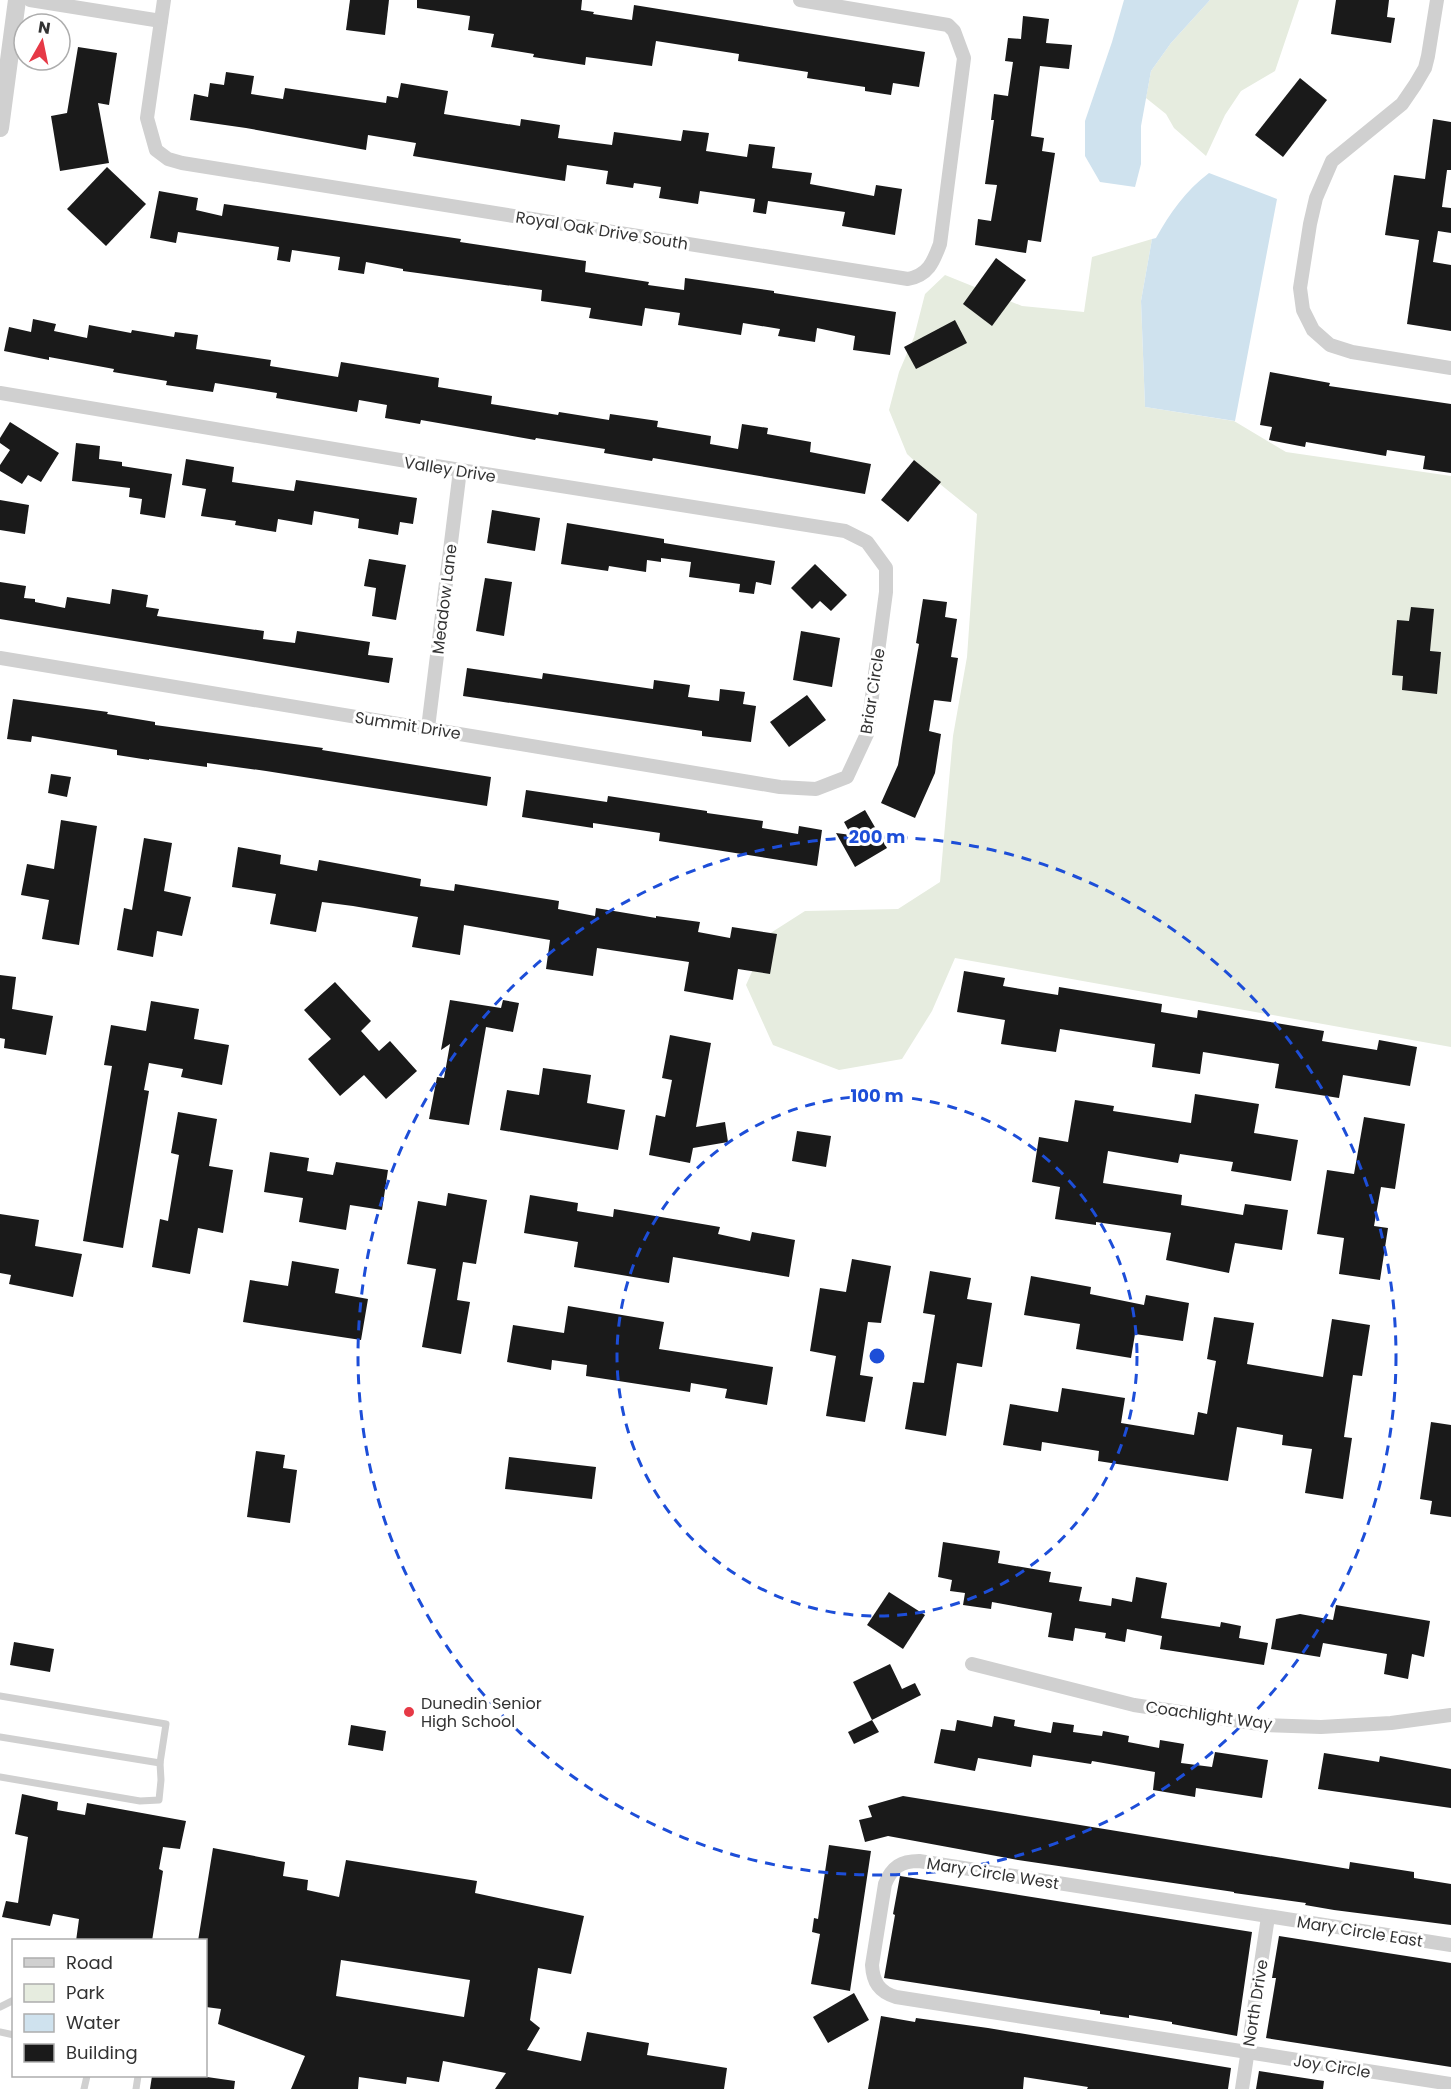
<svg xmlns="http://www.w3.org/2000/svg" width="1451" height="2089" font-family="Poppins,sans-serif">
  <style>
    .green { fill: #e6ecdf }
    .water { fill: #cfe2ee }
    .building { fill: #1a1a1a; fill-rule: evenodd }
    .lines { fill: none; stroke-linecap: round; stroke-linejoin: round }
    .service { stroke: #d0d0d0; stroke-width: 7 }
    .minor { stroke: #d0d0d0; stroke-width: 14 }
    .tertiary { stroke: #d0d0d0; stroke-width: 18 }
    .ring { fill: none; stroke: #1d4ed8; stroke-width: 3; stroke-dasharray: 10 8 }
    .poi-dot { fill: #e63946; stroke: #fff; stroke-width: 2 }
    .labels { text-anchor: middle; stroke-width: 6; stroke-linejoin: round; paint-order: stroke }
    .street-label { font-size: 16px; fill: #333; stroke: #fff }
    .poi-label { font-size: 16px; fill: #333; stroke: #fff; text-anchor: start }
    .centre { fill: #1d4ed8; stroke: #fff; stroke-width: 3 }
    .ring-label { font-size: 18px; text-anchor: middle; font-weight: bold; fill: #1d4ed8; stroke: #fff; stroke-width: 6; stroke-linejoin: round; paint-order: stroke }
  </style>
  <rect width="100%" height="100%" fill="#fff"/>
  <!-- green -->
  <g class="green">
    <polygon points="1210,0 1299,0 1275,71 1241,91 1225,115 1206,156 1174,128 1166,114 1146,98 1151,71 1171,43"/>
    <polygon points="1152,239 1141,301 1145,407 1234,421 1286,452 1451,476 1451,1047 955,958 932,1011 902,1059 839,1070 773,1045 746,985 769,934 805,911 898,909 940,882 953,736 967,657 977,514 935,480 907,454 889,410 899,372 914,337 925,294 945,275 1022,306 1084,312 1092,257"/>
  </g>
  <!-- water -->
  <g class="water">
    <polygon points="1124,0 1210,0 1171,43 1151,71 1141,126 1141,164 1135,187 1100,182 1085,156 1085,121 1112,42"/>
    <path d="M1209,173L1277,199L1235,421L1145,407L1141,301L1152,239L1156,238C1170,213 1185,191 1209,173Z"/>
  </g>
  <!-- building -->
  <g class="building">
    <polygon points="350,0 389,0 385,35 346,30"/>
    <polygon points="417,0 582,0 581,10 594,12 593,14 632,20 634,5 925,52 919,87 893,83 891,95 865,91 865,87 807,78 808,72 738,61 739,54 656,41 652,66 586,57 585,65 533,57 534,54 491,47 494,34 468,30 470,16 417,8"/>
    <polygon points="1336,0 1389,0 1387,17 1395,18 1391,43 1331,34"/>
    <polygon points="1023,16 1049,19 1046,43 1072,45 1069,69 1040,66 1031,136 1044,138 1042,151 1055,153 1041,242 1028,240 1026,253 975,245 978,219 991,221 997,185 985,184 994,120 991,120 994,94 1008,96 1013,62 1005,61 1008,38 1021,39"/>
    <polygon points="78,47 117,53 109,105 98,103 109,163 60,171 51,116 67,113"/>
    <polygon points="226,72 254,76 251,94 283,99 285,88 386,103 387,96 398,98 401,83 448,91 444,114 520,126 521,119 560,125 558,138 612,145 614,132 681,141 683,130 709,133 706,151 747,157 749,144 775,147 772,168 812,173 810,184 874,196 876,185 902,189 895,235 842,226 845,212 768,201 766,214 753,212 755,199 700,191 698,204 659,198 661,187 634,183 633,188 606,184 608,171 567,165 565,181 413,156 416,143 368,135 366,150 246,128 190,120 194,94 208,97 210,83 224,85"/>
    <polygon points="1300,78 1327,100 1283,157 1255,135"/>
    <polygon points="1433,119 1451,122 1451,170 1447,170 1442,207 1451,208 1451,233 1438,231 1433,262 1451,265 1451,331 1407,324 1419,240 1385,235 1394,175 1425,179"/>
    <polygon points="107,167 146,204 106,246 67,209"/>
    <polygon points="159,191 198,198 196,210 222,216 224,204 461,239 460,242 586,261 585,272 649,282 648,285 684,290 685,278 774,291 774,293 896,312 890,355 853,350 855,336 817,328 815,342 778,336 780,329 743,323 741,335 678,325 680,313 645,308 642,326 589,318 591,308 541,301 542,290 403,271 403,269 366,262 364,274 338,270 340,257 292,250 290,262 277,260 279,247 178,232 176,243 150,238"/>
    <polygon points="996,258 1026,280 992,326 963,304"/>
    <polygon points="33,319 56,324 54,331 87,338 89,325 131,333 132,330 174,337 175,332 198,335 196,349 271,360 270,366 338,377 341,362 439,378 438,387 492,396 491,404 558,415 559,412 609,420 610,414 658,421 657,427 711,436 710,444 738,449 742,424 768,428 767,434 811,442 810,452 871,464 865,494 653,458 652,461 604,453 605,449 536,438 535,440 421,420 420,424 385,418 387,405 359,400 357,412 276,398 277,393 215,383 213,392 166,385 167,381 113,372 114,369 49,357 49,360 4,351 9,327 31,332"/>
    <polygon points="955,320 967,343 916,369 904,347"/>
    <polygon points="1270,372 1330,383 1329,386 1451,404 1451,473 1423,469 1425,456 1387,450 1386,456 1306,442 1305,447 1269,440 1272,427 1260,425"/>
    <polygon points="10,422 59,453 41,482 28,475 22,484 0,471 0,465 10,450 0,443 0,438"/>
    <polygon points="76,443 100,446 99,459 122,462 122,466 172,474 165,518 140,514 142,499 129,497 130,488 72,481"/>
    <polygon points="186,459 234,467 232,482 294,491 296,480 417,498 413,524 400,522 398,535 358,528 359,519 314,511 312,525 278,519 276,532 235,525 236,521 201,516 206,489 182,485"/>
    <polygon points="914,460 941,482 908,522 881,500"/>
    <polygon points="0,500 29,505 25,534 0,530"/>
    <polygon points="492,510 540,518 535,551 487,543"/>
    <polygon points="567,523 664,539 664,543 775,561 771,585 756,582 754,594 739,592 740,584 689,577 691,562 661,558 661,562 647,560 646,572 609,566 608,571 561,564"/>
    <polygon points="369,559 406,565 396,620 372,616 376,588 364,586"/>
    <polygon points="815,564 847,595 831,611 820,601 812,609 791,588"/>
    <polygon points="485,578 512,582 504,636 476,631"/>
    <polygon points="0,582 26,586 24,598 35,599 35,602 65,608 67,597 110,604 112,589 148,595 146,607 159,609 157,616 264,631 263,639 295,643 297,631 370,642 368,655 393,658 389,683 0,619"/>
    <polygon points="923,599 947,602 945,617 957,619 951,657 958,658 951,702 934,700 929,731 941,734 935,773 915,818 881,803 898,765 919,644 916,643"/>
    <polygon points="1411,607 1434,609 1430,651 1441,652 1437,694 1402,690 1403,676 1392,675 1397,620 1409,621"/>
    <polygon points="801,631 840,638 832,687 793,680"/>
    <polygon points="467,668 542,679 543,673 653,689 654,680 690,685 688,697 719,701 720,689 745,692 743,704 756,706 751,742 702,736 702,731 463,696"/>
    <polygon points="807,695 826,720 789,747 770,722"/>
    <polygon points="13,699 108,712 107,714 155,722 155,725 323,748 322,750 491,777 487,806 266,771 207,763 207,767 149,759 149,760 117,755 117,750 32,736 31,742 7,739"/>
    <polygon points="51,774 71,777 67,797 48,793"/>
    <polygon points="526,790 607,802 608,796 707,811 707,813 763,821 762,828 798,834 799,826 822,830 817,866 659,841 660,833 593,823 593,828 522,817"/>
    <polygon points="865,810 887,848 855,867 836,833 851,835 844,822"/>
    <polygon points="61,820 97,826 79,945 42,939 49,900 21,895 27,864 54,869"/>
    <polygon points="144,838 172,843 164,891 191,897 182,936 157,931 153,957 117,950 124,908 132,910"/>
    <polygon points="238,847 281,855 280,864 317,871 319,860 421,879 420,886 454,891 455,884 559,901 558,909 595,916 596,908 656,918 656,916 700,922 698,932 730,938 732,927 777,934 770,974 738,969 733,1000 684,991 689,962 597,948 593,976 546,969 550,940 464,925 460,955 412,947 418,917 353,906 322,902 316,932 270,924 276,894 232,887"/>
    <polygon points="964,971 1005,978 1003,986 1058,995 1059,987 1162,1004 1161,1012 1197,1018 1198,1010 1324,1031 1322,1041 1377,1050 1379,1040 1417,1047 1410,1086 1343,1075 1339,1098 1301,1092 1275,1088 1279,1064 1203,1052 1200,1074 1152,1067 1155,1044 1060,1029 1056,1052 1001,1044 1005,1020 957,1012"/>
    <polygon points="0,975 16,977 12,1009 53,1016 46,1055 4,1048 5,1039 0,1038"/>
    <polygon points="335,982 371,1021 361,1031 379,1051 390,1041 417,1071 386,1099 364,1075 340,1096 308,1059 331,1039 304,1010"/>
    <polygon points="450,1000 501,1008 503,1000 519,1003 513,1032 486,1027 469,1125 429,1119 437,1077 444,1078 450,1044 441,1050"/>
    <polygon points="151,1001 199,1009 194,1039 229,1045 222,1085 181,1077 183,1069 149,1063 144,1090 149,1091 123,1248 83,1241 112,1066 104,1065 111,1025 146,1031"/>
    <polygon points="670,1035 711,1043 696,1127 725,1122 728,1142 693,1148 690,1163 649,1155 656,1115 665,1117 672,1080 662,1078"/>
    <polygon points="543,1068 591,1075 587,1103 625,1110 618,1150 500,1130 507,1090 539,1095"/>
    <polygon points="1195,1094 1259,1104 1254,1133 1298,1140 1291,1181 1231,1171 1233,1162 1180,1154 1178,1163 1108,1151 1103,1183 1182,1195 1181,1205 1243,1215 1245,1204 1288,1210 1282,1250 1235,1243 1229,1273 1166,1260 1171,1233 1096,1222 1096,1225 1055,1219 1060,1187 1032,1182 1039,1137 1068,1142 1075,1100 1114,1106 1113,1111 1191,1123"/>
    <polygon points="178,1112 217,1119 209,1166 233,1170 223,1233 198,1228 190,1274 152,1267 160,1219 168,1221 179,1155 171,1153"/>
    <polygon points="1364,1117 1405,1124 1395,1189 1381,1187 1374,1226 1388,1228 1380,1280 1339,1274 1344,1238 1317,1234 1327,1170 1354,1174"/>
    <polygon points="797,1131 831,1136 826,1167 792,1161"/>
    <polygon points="270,1152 309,1158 307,1171 333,1175 336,1162 388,1170 382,1210 350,1205 346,1230 299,1222 303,1198 264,1192"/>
    <polygon points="448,1193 487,1200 476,1264 463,1262 461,1274 457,1300 470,1302 461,1354 422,1347 436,1269 407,1264 418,1201 446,1206"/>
    <polygon points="530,1195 578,1203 577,1211 613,1217 614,1209 720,1227 718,1234 750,1241 752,1232 795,1240 789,1277 673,1257 669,1283 574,1267 578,1242 524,1233"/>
    <polygon points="0,1214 39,1220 35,1246 82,1254 73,1297 9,1284 11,1275 0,1273"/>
    <polygon points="852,1259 891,1266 881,1323 868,1322 860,1375 873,1377 865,1422 826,1416 836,1356 810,1351 820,1288 846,1292"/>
    <polygon points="292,1261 339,1269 335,1293 368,1299 361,1340 243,1322 250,1280 288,1286"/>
    <polygon points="930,1271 971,1278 967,1299 992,1303 982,1367 957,1363 946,1436 905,1429 913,1382 924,1383 935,1315 923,1313"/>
    <polygon points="1031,1276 1091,1287 1090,1294 1144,1305 1146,1295 1189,1303 1183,1341 1135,1334 1131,1358 1076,1349 1080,1324 1024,1315"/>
    <polygon points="568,1306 664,1322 659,1349 773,1367 767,1405 725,1398 727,1389 691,1383 690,1392 586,1376 587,1365 552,1360 551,1370 507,1362 513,1325 564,1333"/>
    <polygon points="1214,1317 1254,1323 1247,1364 1323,1377 1332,1319 1370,1325 1362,1376 1353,1375 1344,1437 1352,1438 1343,1499 1305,1493 1312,1449 1282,1445 1283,1435 1237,1427 1228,1481 1098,1461 1099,1451 1042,1442 1041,1451 1003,1445 1010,1404 1058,1412 1062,1388 1125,1398 1121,1423 1194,1435 1198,1412 1207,1414 1216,1361 1207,1359"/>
    <polygon points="1431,1422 1451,1425 1451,1517 1430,1514 1432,1501 1420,1499"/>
    <polygon points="256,1451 285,1455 283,1468 297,1470 290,1523 247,1517"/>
    <polygon points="509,1457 596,1467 592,1499 505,1489"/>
    <polygon points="943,1542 1000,1551 998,1563 1051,1572 1049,1582 1082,1587 1079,1601 1111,1606 1112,1598 1132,1602 1136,1577 1167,1583 1161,1618 1220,1627 1221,1622 1241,1626 1239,1638 1268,1643 1264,1665 1160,1649 1162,1636 1127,1629 1125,1642 1105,1638 1106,1633 1075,1628 1073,1641 1048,1637 1052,1613 992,1602 991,1609 963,1605 965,1593 950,1591 952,1580 938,1577"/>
    <polygon points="889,1592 925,1615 903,1649 867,1625"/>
    <polygon points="1336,1605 1430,1621 1424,1657 1412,1654 1408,1679 1384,1674 1387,1654 1323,1643 1320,1657 1271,1649 1276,1619 1300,1614 1333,1620"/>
    <polygon points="14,1642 54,1649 50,1672 10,1665"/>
    <polygon points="890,1664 902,1689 915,1683 921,1695 872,1720 853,1682"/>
    <polygon points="994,1716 1015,1720 1014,1726 1051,1733 1053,1722 1074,1725 1073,1732 1102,1736 1103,1731 1129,1736 1128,1742 1159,1748 1160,1740 1184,1744 1181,1763 1212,1767 1215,1752 1268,1760 1262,1798 1196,1788 1195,1797 1153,1790 1155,1772 1092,1761 1091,1764 1033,1755 1031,1767 978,1758 975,1771 934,1763 941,1729 955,1731 957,1720 992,1727"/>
    <polygon points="872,1720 879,1732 854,1744 848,1732"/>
    <polygon points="351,1725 386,1731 383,1751 348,1745"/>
    <polygon points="1324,1753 1379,1762 1380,1756 1451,1769 1451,1808 1318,1789"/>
    <polygon points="22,1794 58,1802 57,1810 85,1815 87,1803 186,1821 180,1849 163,1847 159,1869 163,1871 152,1941 76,1941 79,1919 53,1914 50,1926 2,1917 6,1901 18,1903 28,1837 15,1834"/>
    <polygon points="903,1796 1349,1869 1350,1862 1414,1872 1414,1878 1451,1884 1451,1925 1334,1910 1305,1905 1306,1903 1234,1893 1234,1892 1018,1860 888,1836 865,1842 859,1820 872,1817 868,1806"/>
    <polygon points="829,1845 871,1851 850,1991 811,1984 820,1934 812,1932 814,1918 818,1919"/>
    <path d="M213,1848L285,1862L283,1876L308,1880L307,1890L339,1897L346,1860L477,1881L475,1893L584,1916L571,1974L538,1968L530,2020L540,2028L527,2050L581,2061L587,2032L649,2043L647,2055L727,2068L724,2089H495L506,2073L443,2061L439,2082L407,2077L406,2084L359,2077L358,2089H291L305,2056L218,2024L221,2009L206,2007V1941H198ZM341,1960L470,1980L464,2017L336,1996Z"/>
    <polygon points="900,1876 1252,1932 1237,2036 1172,2024 1172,2022 1129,2015 1129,2018 1100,2014 1100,2011 884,1978 895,1915 893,1914"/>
    <polygon points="1279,1936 1451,1963 1451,2067 1266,2038 1276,1978 1272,1978"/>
    <polygon points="854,1993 869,2020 828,2043 813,2017"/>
    <polygon points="881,2016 915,2022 916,2018 988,2028 1231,2068 1228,2089 1087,2089 1088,2087 1024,2077 1023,2089 868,2089"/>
    <polygon points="1259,2071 1324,2081 1323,2089 1256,2089"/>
    <polygon points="152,2076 200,2076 235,2081 234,2089 150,2089"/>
  </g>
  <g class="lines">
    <!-- service -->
    <g class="service">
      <polyline points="0,1696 166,1724 160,1763 161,1780 159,1800 140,1801 0,1777"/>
      <polyline points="0,1737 160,1763"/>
      <polyline points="0,2007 14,2000"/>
      <polyline points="0,2032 14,2035"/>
      <polyline points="84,2089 87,2076"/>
      <polyline points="136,2089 138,2076"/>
    </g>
    <!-- minor -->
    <g class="minor">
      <polyline points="30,0 161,21"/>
      <path d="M164,0L147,118L156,150L168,159L182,163L908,279C928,275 933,263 940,244L964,58L954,31L948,25L800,0"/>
      <polyline points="1437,0 1428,56 1425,68 1415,85 1402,104 1332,161 1316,198 1310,224 1300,288 1303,310 1313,330 1330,345 1352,352 1451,368"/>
      <polyline points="0,393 460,470 845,531 867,542 886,568 886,592 867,734 847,777 816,789 780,787 0,658"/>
      <polyline points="428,728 460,470"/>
      <polyline points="972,1664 1134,1705 1266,1725 1321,1727 1391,1723 1451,1715"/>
      <path d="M1451,1945L919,1861C901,1861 892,1867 885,1884L872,1965C873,1982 879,1992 896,1997L1451,2084"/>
      <polyline points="1242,2089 1268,1917"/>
    </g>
    <!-- tertiary -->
    <polyline class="tertiary" points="0,128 17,0"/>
  </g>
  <!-- distance rings -->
  <g class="ring">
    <circle cx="877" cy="1356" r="260"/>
    <circle cx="877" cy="1356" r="519"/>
  </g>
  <!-- markers -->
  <circle class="poi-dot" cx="409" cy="1712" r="6"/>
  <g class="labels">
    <!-- street labels -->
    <g class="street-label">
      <text transform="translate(602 230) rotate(9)" y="6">Royal Oak Drive South</text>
      <text transform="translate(450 469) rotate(9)" y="6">Valley Drive</text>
      <text transform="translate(444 599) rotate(-83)" y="6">Meadow Lane</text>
      <text transform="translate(872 691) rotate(-81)" y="6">Briar Circle</text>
      <text transform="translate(408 725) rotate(9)" y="6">Summit Drive</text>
      <text transform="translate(1209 1715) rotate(8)" y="6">Coachlight Way</text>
      <text transform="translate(993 1873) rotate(9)" y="6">Mary Circle West</text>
      <text transform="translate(1360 1931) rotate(9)" y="6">Mary Circle East</text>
      <text transform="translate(1255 2003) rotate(-81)" y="6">North Drive</text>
      <text transform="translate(1332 2066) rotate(9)" y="6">Joy Circle</text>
    </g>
    <!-- poi labels -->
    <g class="poi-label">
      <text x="421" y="1709">Dunedin Senior<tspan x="421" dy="18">High School</tspan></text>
    </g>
  </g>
  <circle cx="877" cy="1356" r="9" class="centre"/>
  <g class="ring-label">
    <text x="877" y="843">200 m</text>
    <text x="877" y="1102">100 m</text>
  </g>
  <!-- legend -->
  <rect x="12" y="1939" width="195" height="138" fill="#ffffff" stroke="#adadad" stroke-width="1.5"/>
  <rect x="24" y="1958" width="30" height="9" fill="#d0d0d0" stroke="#adadad" stroke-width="1.5"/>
  <text x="66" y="1969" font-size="18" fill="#333333">Road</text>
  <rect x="24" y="1984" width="30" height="18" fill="#e6ecdf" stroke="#adadad" stroke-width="1.5"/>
  <text x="66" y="1999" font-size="18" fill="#333333">Park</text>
  <rect x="24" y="2014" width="30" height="18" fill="#cfe2ee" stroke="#adadad" stroke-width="1.5"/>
  <text x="66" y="2029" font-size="18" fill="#333333">Water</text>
  <rect x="24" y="2044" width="30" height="18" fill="#1a1a1a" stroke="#adadad" stroke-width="1.5"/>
  <text x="66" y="2059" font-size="18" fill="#333333">Building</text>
  <!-- north arrow -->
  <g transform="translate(42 42) rotate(9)"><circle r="28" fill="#ffffff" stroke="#adadad" stroke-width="1.5"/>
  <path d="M0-4.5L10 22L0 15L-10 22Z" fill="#e63946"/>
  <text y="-9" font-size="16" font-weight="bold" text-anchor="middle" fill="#333333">N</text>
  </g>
</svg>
